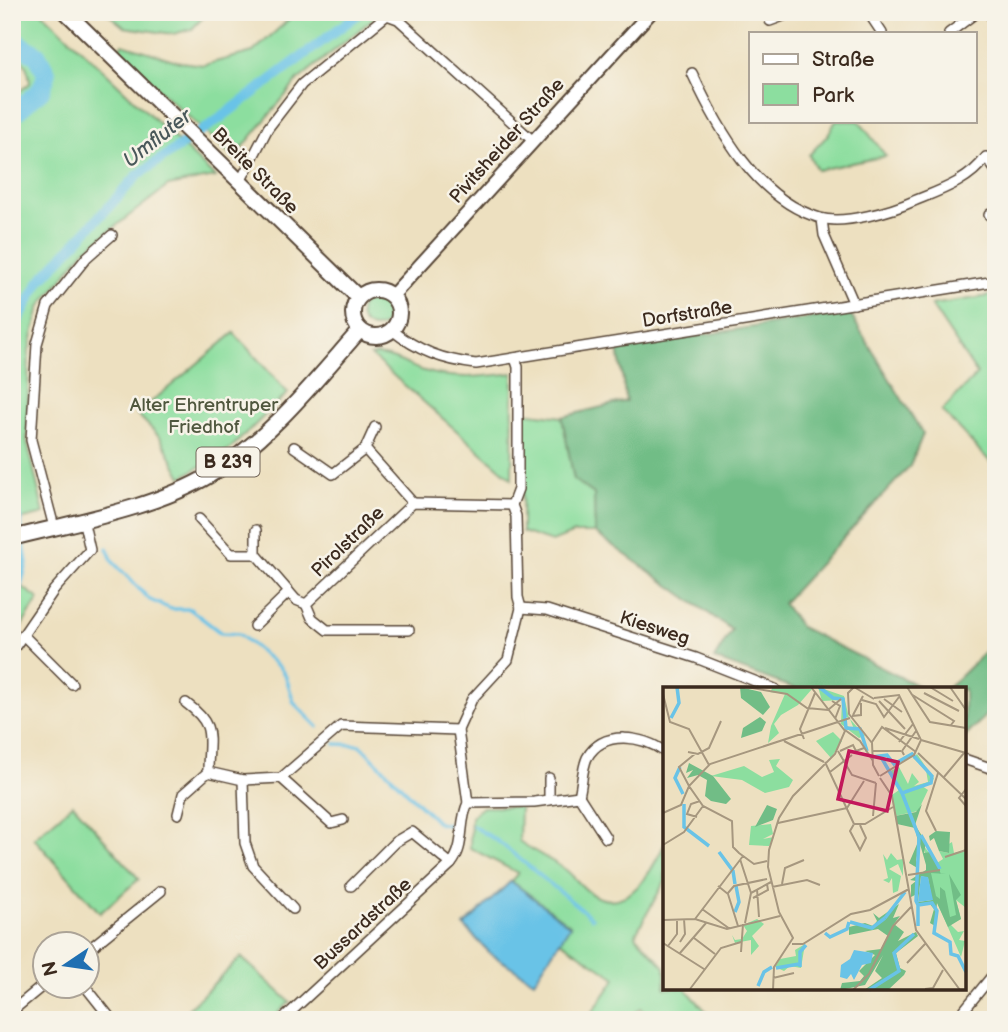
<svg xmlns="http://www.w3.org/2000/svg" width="1008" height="1032" font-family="'Balsamiq Sans',sans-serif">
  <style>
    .green { fill: #8cde9f; stroke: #64845e; stroke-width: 2 }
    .forest { fill: #71bd86; stroke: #567452; stroke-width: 2 }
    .water { fill: #69c3e7; stroke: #527682; stroke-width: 2 }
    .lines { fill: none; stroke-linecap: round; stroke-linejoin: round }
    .stream { stroke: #69c3e7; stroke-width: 3.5 }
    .canal { stroke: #69c3e7; stroke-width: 10 }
    .river { stroke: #69c3e7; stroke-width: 19 }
    .street-casing { stroke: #564536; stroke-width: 12 }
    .secondary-casing { stroke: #564536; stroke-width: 16 }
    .primary-casing { stroke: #564536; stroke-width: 18 }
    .street { stroke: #fff; stroke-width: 9 }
    .secondary { stroke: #fff; stroke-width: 12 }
    .primary { stroke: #fff; stroke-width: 14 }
    .labels { text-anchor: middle; stroke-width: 5; stroke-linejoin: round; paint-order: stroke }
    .shield { fill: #f7f3e8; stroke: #73665b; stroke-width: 2 }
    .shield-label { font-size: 18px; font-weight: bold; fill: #3b2a1e }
    .street-label { font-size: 19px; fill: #3b2a1e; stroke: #f7f3e8 }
    .park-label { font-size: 19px; fill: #4f573e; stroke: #f7f3e8 }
    .water-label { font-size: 21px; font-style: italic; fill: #49585a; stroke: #f7f3e8 }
    .inset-river { fill: none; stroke: #69c3e7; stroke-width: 3.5 }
    .inset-road { fill: none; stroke: #a6977f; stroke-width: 2 }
    .view { fill: #c2185b; fill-opacity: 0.15; stroke: #c2185b; stroke-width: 3.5 }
    .inset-edge { fill: none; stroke: #3b2a1e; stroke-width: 3.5 }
  </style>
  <rect width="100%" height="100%" fill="#f7f3e8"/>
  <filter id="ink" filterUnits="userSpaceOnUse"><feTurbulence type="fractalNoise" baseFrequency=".0143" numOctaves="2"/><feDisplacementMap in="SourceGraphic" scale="14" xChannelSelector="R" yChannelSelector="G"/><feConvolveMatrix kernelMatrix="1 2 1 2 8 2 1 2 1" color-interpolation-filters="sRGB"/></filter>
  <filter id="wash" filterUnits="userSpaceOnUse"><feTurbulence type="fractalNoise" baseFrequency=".00686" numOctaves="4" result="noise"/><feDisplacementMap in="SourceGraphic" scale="28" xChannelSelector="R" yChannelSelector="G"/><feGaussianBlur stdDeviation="1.57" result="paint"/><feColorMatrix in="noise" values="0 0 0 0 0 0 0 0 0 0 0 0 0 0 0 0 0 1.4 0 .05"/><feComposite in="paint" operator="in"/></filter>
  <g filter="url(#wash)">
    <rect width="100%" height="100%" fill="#ede0c0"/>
    <!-- green -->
    <g class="green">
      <path d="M12,12H42L215,177L168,186L126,218L84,251L40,307L29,350L27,441L44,514L12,522V97L30,83C29,70 25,58 12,53Z"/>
      <polygon points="106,12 208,12 192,29 173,34 124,27"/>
      <polygon points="297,12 381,12 298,80 234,158 115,50 123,44 180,62 204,65 253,52"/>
      <polygon points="836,121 859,121 886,156 817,170 809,155 827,136"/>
      <polygon points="996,295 996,468 942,411 977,374 931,305"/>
      <circle cx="375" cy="313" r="15"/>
      <polygon points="234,333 288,393 231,448 182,477 160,437 137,414"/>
      <path d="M377,355C395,356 407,366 424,371C455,380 482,377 513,373L512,479L371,356Z"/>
      <polygon points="523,412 562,417 574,480 594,494 595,533 574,533 552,542 522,532"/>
      <polygon points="12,532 19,563 14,581 39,599 12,641"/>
      <polygon points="73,804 139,879 100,913 34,838"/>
      <path d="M483,807H520L519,841C534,852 552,860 566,870C576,878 583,890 595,896C630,913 653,869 665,843V881L635,935L665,967V988H685L714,1020H652L641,1008L627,1020H587L616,978L560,941L570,925L511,881L518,873L470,848L471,816Z"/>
      <polygon points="241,957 290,1002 271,1020 187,1020 182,1015"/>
    </g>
    <!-- forest -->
    <g class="forest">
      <polygon points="849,312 923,434 910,466 783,603 800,627 924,689 796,689 714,659 732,630 595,533 594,494 574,480 562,417 626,401 618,348"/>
      <polygon points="996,641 996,705 964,738 964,689 947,689"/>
    </g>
    <!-- water -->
    <polygon class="water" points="511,881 570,926 534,981 491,954 464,926"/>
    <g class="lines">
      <!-- stream -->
      <g class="stream">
        <polyline points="107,548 113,562 150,600 171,609 190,609 221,633 239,634 280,668 286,677 294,703 318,727"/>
        <polyline points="335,744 360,745 438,823 453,826"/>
        <polyline points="473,826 499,842 592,918"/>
      </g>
      <!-- canal -->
      <polyline class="canal" points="12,331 40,281 138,175 219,119 361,12"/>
      <!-- river -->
      <g class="river">
        <polyline points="12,40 37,55 47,74 41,90 12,115"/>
        <polyline points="12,517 19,563 12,588"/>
      </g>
    </g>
  </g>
  <g filter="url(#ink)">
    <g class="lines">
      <!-- street casing -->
      <g class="street-casing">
        <g id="street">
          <polyline points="868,12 882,33"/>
          <polyline points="988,12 996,23"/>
          <polyline points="770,21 794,12"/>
          <polyline points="949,33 977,12"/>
          <path d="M692,73C718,129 757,200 820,218C844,225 892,211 914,201C941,190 969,181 986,157L996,171"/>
          <polyline points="240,182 268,128 302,84 387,15 398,19 532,140"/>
          <polyline points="989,215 996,210"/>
          <polyline points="822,219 824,235 854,304"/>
          <path d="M392,330C418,351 443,360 476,364L996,281"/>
          <polyline points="294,447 333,474 365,449 375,427"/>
          <polyline points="365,449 413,503"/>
          <polyline points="199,519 231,554 256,554 296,600 306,604"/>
          <polyline points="54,527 31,440 37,344 48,306 87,257 112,235"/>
          <polyline points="256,554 256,530"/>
          <polyline points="521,608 547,610 696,658 775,689"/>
          <polyline points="254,626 289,592"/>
          <polyline points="409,630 327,630 312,618 306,604 413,503 512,505"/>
          <polyline points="24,636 72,684"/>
          <polyline points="12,651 54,590 90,550 83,519"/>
          <path d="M186,703C217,726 208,736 208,772"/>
          <polyline points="964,759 996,770"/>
          <polyline points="281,778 331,823 343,820"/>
          <polyline points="243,780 245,843 253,866 293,909"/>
          <path d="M579,796C582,785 582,769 587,758C603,729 643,736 665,752"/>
          <polyline points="549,800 549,778"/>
          <polyline points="468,803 534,802 579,796 606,838"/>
          <polyline points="178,814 183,794 208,772 243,780 281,778 341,726 458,730"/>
          <polyline points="351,886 395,842 412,832 451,864"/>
          <polyline points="88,950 161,891"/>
          <polyline points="85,986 112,1020"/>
          <polyline points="12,1011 46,983"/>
          <path d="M282,1020L451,864C466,846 458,823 468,803L458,730L472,699L508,660L521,608L518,597L516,516L512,505L518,489V367L515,358"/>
          <polyline points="956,1020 996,971"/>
        </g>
      </g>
      <!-- secondary casing -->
      <g class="secondary-casing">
        <polyline id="secondary" points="392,296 651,12"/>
      </g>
      <!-- primary casing -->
      <g class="primary-casing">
        <g id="primary">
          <polyline points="66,12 358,297"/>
          <circle cx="376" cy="313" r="23"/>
          <path d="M12,538C75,522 155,508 210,475C271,438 314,382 360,330"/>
        </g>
      </g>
      <!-- street -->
      <use href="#street" class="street"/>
      <!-- secondary -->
      <use href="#secondary" class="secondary"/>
      <!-- primary -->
      <use href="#primary" class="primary"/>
    </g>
  </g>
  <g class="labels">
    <!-- shield labels -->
    <rect class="shield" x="196.5" y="447.5" width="63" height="29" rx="5"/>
    <g class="shield-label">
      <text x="228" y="468">B 239</text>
    </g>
    <!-- street labels -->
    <g class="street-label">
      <text transform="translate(506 140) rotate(-48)" y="7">Pivitsheider Straße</text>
      <text transform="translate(256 170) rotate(45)" y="7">Breite Straße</text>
      <text transform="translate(687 313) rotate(-9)" y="7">Dorfstraße</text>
      <text transform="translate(347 541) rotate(-44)" y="7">Pirolstraße</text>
      <text transform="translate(655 627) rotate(18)" y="7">Kiesweg</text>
      <text transform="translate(362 923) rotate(-43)" y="7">Bussardstraße</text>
    </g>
    <!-- park labels -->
    <g class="park-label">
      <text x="204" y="411">Alter Ehrentruper<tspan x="204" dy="22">Friedhof</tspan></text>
    </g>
    <!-- water labels -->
    <g class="water-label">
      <text transform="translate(157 138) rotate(-38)" y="7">Umfluter</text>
    </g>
  </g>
  <!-- overview -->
  <g transform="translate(663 687)">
    <rect width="303" height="303" fill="#ede0c0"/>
    <path d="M110,0L149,2L135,18L118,28L111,37L116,46L105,56L108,39L122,7L107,5ZM155,0L181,9L186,31L181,29L182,38L191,42L187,32L202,49L196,51L178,37L179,13L159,14ZM170,45L179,54L168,71L153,54ZM254,67L271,92L259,99L265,103L255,124L232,129L229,108L236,103L225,85L236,80L245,97L249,86L256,95L251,99L265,95L263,83L250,71ZM117,72L113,79L130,93L126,100L102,106L79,93L48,89L81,79L99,90L111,85L106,73ZM108,137L110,147L100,152L111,150L106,159L86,158L88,139ZM289,155L291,166L303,163V221L293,213L298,232L287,237L295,245L301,244L296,253L302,254L298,270L273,213L260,158L274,176L280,172L276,164L286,166L284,158ZM228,166L234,173L240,172V189L235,177L226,182L238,189L235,204L230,206L229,191L226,196L220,193L225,191L220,167L224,173ZM94,232L101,237L89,249L96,259L88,268V253L72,256L69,248L72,253L79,252L84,244L80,238ZM142,257L138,281L127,279L121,284L112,280L117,272L133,269L132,263Z" fill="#8cde9f"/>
    <path d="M77,0L98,5L107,20L100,28L78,11ZM97,30L103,35L99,44L78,51L80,41ZM26,76L50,89L68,112L63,117L48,114L42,109L44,93L35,88L24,91L30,83L23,86ZM259,117L252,138L263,155L261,166L268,165L278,187H283L282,193L283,187L268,186L273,209L277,212V200L282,204L287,230L293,228L286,187L298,208L293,213L298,232L285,240L274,216L272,239L267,236L271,222L265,215L254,218L252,208L248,210V198L253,194L247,193L263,183V178L257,157L253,173L256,182L246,176L255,155L252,141L234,137L232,129L253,125ZM258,189L265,191L269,213L255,215ZM104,118L114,122L110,133L92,140ZM273,144L287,145L286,166L276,164L271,151L267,154L266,149ZM236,217L230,231L237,229L231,237L241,245L235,254L253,245L255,249L233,266L237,281L243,284L241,288L225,303H201L219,291L212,284L220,268L202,298L177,303L179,296L197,294L201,289L196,284L212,268L202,264L218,262L225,249L215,242L186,248V240L202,236L210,239L214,234L210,226L216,231Z" fill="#71bd86" fill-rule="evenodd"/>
    <path d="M258,189L265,190L270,213L255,215ZM191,263L210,266L208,276L199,278L191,293L188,287L184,292L177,290L178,278L187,272Z" fill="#69c3e7"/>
    <path class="inset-river" d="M156,0L170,11L180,12L183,41L197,42L204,64M8,31L16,16L14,0M209,70L224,68L231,77L249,67L269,89L268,96L239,106L256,150L253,214L255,218L269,216L274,224L271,246L287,255L288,267L295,269L303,285M218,70L239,106M17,80L12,91L20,107M21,117V140L46,159M258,148L277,182M56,165L70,184L72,197M255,218V239M72,225L76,215L73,199M222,231L242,205M187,235L209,241L222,231M162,246L167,250L184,242L186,235M137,280V265L143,258M113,281L136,277M95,299L101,285L109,280M206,303L236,284L231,266L251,247"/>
    <path class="inset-road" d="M83,0L124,7L144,21L165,23L178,12M191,0L185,6L186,27L209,56L210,78L216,89M191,0L211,12M244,0L267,35L303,41M267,0L290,14M287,0L303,23M261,6L296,24M0,7L7,35L26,42L46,78M248,7L291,34L288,38M211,11L236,8L258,53M221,12L239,25M199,13L213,17L221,30L236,10M169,14L177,19L172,32M216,14L242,42M190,28L200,9M189,29L198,28V16M222,41L256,52M182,43L197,54L210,74M141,52L137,42L152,6M258,53L303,66M121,54L161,75M209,55L219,40L253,65M236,55L250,37M175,64L189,88L213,96M177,64L190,58L193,64L201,61M210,64H238M25,65L35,67L46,61L58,34M33,66L16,80L26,99L40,119L69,134L70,160L76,166L91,177L104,174M255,66L303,112M241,68L239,64L253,44M162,75L191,137M167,85L189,68M217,89L251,68L258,53M281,90L301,66M217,91L229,109L253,243L297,303M303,102L296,111L303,119M184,121L201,94M0,126L18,118L26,99L47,77L187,31M210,129L213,96M34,130L24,127L28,117L37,114M115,136L184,121M191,137L187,144L197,163L203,151L197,138M191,137H202L230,120M273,144L263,124L275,86M0,158L21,145L40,119M282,170L303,163M77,172L88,206M245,188L277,183M119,197L122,181L141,173M55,199L65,207L75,239M109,200L144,193L157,198M94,202L96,230M65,206L71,199L104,192M90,211L105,203L104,197M39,222L67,242M32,232L80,169M0,233L32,232L64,242L117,229M82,236L88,206L108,195M31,251L52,267M17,255L22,247L21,232M0,256L41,282M129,257H140L188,227L207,223L246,202M5,259L14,247V233M78,265L80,237M17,266L43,236M244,276L262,257M110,291L131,286M27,302L58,261L78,255M262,302L270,301L280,283M110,303L111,280L130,251L116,225L105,180L106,163L116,131L130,109L172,67L182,44L148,0M190,303L206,287L230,239L248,220"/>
    <path class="view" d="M186,64L235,75L224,124L175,112Z"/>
    <rect width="303" height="303" class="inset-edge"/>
  </g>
  <!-- margin -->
  <rect width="1008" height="1032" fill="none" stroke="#f7f3e8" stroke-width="42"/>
  <!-- legend -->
  <rect x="749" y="32" width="228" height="91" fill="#f7f3e8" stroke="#aca397" stroke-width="2"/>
  <rect x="763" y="54" width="35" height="10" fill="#ffffff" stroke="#aca397" stroke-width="2"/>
  <text x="812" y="66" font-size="21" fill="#3b2a1e">Straße</text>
  <rect x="763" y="84" width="35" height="21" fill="#8cde9f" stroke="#aca397" stroke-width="2"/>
  <text x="812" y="102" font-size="21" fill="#3b2a1e">Park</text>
  <!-- north arrow -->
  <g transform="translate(66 965) rotate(257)"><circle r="33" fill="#f7f3e8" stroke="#aca397" stroke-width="2"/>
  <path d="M0-5L12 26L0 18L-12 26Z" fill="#1f6fb2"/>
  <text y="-10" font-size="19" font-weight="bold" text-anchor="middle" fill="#3b2a1e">N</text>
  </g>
</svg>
